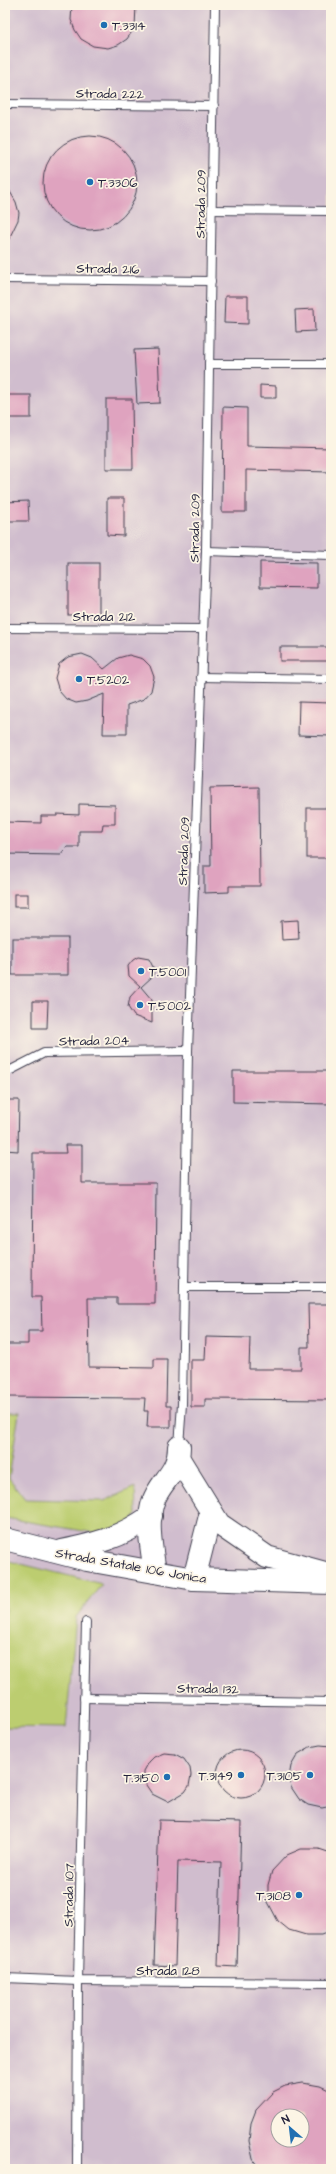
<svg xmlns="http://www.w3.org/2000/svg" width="336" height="2174" font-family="'Architects Daughter',sans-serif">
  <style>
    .industrial { fill: #d0bdce; fill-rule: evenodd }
    .green { fill: #bccd70; stroke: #6f7856 }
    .building { fill: #dfa3bf; fill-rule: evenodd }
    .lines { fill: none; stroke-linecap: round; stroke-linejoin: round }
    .service-casing { stroke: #413f50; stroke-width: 10 }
    .primary-casing { stroke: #413f50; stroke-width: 24 }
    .service { stroke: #fff; stroke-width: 8 }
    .primary { stroke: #fff; stroke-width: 22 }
    .poi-dot { fill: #1f6fb2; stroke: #fcf5e5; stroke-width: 1.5 }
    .labels { text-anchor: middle; stroke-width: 3.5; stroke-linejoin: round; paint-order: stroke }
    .poi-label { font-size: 13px; fill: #22223b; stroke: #fcf5e5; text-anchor: start }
    .street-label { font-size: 13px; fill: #22223b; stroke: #fcf5e5 }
  </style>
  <rect width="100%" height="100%" fill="#fcf5e5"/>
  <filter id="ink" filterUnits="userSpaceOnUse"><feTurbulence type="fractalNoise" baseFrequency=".025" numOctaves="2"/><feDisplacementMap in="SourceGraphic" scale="8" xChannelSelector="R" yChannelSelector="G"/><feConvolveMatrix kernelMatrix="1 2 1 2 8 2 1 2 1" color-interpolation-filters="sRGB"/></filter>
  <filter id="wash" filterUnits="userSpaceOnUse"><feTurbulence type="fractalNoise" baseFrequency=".012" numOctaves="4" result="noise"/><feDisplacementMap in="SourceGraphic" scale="16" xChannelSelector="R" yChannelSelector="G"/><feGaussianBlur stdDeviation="0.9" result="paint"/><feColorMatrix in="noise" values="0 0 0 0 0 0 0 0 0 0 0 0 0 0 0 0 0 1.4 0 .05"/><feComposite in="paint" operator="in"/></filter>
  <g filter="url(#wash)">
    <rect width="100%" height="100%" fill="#f2e5c8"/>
    <!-- industrial -->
    <path class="industrial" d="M5,5H331V2169H5ZM278,2116H302V2140H278Z"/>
    <!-- green -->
    <g class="green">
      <polygon points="5,1413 19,1413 9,1478 25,1499 104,1501 135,1487 136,1514 131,1524 96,1533 5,1518"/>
      <polygon points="5,1560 102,1584 76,1617 66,1728 5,1727"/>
    </g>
    <g id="blocks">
      <!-- building -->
      <g class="building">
        <polygon points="72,5 136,5 135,27 127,39 118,45 108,48 93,46 81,39 75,30 71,20"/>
        <circle cx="90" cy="183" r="47"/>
        <polygon points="5,183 16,202 19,213 18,220 5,247"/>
        <polygon points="225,296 248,296 248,324 224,323"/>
        <polygon points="314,309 315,331 296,332 295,310"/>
        <polygon points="158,349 160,403 137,404 134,350"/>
        <polygon points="260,385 276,386 276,398 260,398"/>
        <rect x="5" y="395" width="26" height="23"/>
        <polygon points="106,399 132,399 133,469 106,469"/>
        <polygon points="223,407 247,408 247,446 331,448 331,472 246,470 246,512 222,512"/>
        <polygon points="107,498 124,498 124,536 107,535"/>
        <polygon points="28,501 29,521 5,521 5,502"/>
        <polygon points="260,562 317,563 317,588 260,587"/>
        <rect x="68" y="563" width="31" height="52"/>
        <rect x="280" y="647" width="51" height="14"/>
        <polygon points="82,654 92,658 104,669 118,658 129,655 143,659 150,666 154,677 151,691 144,699 127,705 127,734 103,734 104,694 87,701 76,703 66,699 59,691 55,678 59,664 68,657"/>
        <polygon points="299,702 331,703 331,736 298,735"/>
        <polygon points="259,787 260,886 229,886 229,892 204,893 204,866 211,866 210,788"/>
        <polygon points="79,804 115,805 115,824 103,824 102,831 79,831 79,847 67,847 61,855 5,854 5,822 41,823 41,816 57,816 57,814 79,815"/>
        <rect x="307" y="808" width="24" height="50"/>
        <rect x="14" y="894" width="14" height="13"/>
        <polygon points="298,920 299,939 282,940 281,921"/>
        <rect x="12" y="938" width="56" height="37"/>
        <polygon points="138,957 149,959 154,969 153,976 141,987 152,1000 152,1023 134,1016 128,1007 130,997 140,986 129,976 128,966 133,960"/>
        <polygon points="33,1001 48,1001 47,1028 33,1028"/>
        <polygon points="233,1071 329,1071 331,1104 233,1102"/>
        <polygon points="5,1100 19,1100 18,1151 5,1150"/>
        <polygon points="65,1145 82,1145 82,1183 156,1183 155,1304 117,1304 117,1298 88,1298 89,1367 154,1368 154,1359 167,1359 166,1406 171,1406 171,1427 147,1427 148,1411 144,1411 145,1398 5,1397 5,1344 28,1344 28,1331 42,1331 41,1297 32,1297 33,1153 66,1153"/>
        <polygon points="308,1304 331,1304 331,1400 205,1399 205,1407 191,1407 191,1360 205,1360 206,1337 250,1338 249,1369 301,1369 301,1347 309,1347"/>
        <polygon points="320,1745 331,1746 331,1806 322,1808 308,1805 299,1799 291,1787 289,1777 291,1766 298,1754 310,1747"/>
        <circle cx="241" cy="1774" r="24"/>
        <polygon points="164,1753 175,1754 184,1759 190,1768 191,1775 189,1786 185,1792 168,1802 152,1794 146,1785 144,1778 144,1771 149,1762 154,1757"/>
        <polygon points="159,1820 241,1822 237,1967 218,1966 221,1862 178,1861 175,1966 154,1965"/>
        <polygon points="301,1849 319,1849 331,1853 331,1931 321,1935 306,1935 289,1930 278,1921 268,1902 268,1885 272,1871 287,1855"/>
        <path d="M303,2083L320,2086L331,2091V2169H259L253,2159L249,2141L251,2123L256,2110L273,2092L285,2086ZM278,2116H302V2140H278Z"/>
      </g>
    </g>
  </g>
  <g filter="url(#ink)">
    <use href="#blocks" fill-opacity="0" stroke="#413f50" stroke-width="1"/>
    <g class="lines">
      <!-- service casing -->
      <g class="service-casing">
        <g id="service">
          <polyline points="5,104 214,106"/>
          <polyline points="212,210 331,211"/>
          <polyline points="5,279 211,281"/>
          <polyline points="209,364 331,364"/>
          <polyline points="206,551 331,555"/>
          <polyline points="5,628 202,629"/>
          <polyline points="201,677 331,679"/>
          <polyline points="5,1070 11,1070 44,1053 188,1051"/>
          <polyline points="184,1287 331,1287"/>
          <polyline points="179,1446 182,1404 188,1051 206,551 215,5"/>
          <polyline points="84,1698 331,1702"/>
          <polyline points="5,1978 78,1981 331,1983"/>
          <polyline points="77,2169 78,1981 86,1622"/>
        </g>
      </g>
      <!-- primary casing -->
      <g class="primary-casing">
        <g id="primary">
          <polyline points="179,1459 219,1524 267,1557 329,1574"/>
          <polyline points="5,1539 87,1560 194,1579 331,1583"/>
          <path d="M62,1551C98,1543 120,1538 151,1516"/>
          <path d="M155,1572C152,1551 146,1523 153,1502C160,1481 179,1473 179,1447"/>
          <polyline points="194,1579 211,1512"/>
        </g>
      </g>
      <!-- service -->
      <use href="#service" class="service"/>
      <!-- primary -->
      <use href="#primary" class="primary"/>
    </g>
  </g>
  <!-- markers -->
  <g class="poi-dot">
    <circle cx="104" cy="25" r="4"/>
    <circle cx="90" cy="182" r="4"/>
    <circle cx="79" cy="679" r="4"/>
    <circle cx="141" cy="971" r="4"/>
    <circle cx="140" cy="1005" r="4"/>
    <circle cx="241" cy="1775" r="4"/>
    <circle cx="310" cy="1775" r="4"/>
    <circle cx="167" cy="1777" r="4"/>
    <circle cx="299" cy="1895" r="4"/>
  </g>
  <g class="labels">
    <!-- poi labels -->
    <g class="poi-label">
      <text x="112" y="30">T.3314</text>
      <text x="98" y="187">T.3306</text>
      <text x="87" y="684">T.5202</text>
      <text x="149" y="976">T.5001</text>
      <text x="148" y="1010">T.5002</text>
      <text x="233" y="1780" text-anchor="end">T.3149</text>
      <text x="302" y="1780" text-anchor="end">T.3105</text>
      <text x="159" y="1782" text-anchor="end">T.3150</text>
      <text x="291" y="1900" text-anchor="end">T.3108</text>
    </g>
    <!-- street labels -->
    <g class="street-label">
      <text transform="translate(110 93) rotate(1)" y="5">Strada 222</text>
      <text transform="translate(200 204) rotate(-89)" y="5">Strada 209</text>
      <text transform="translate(108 268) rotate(1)" y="5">Strada 216</text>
      <text transform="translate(194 528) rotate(-89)" y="5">Strada 209</text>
      <text x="104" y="621">Strada 212</text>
      <text transform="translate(183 851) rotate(-88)" y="5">Strada 209</text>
      <text transform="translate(94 1040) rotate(-1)" y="5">Strada 204</text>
      <text transform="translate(131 1565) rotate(10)" y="5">Strada Statale 106 Jonica</text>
      <text transform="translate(208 1688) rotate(1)" y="5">Strada 132</text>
      <text transform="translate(68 1895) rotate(-89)" y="5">Strada 107</text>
      <text x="168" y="1975">Strada 128</text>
    </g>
  </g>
  <!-- margin -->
  <rect width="336" height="2174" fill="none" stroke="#fcf5e5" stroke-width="20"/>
  <!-- north arrow -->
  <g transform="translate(290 2128) rotate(332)"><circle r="19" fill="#fcf5e5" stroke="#a5a1a1"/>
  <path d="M0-3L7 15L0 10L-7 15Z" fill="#1f6fb2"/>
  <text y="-6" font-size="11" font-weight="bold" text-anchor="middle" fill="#22223b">N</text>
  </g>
</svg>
